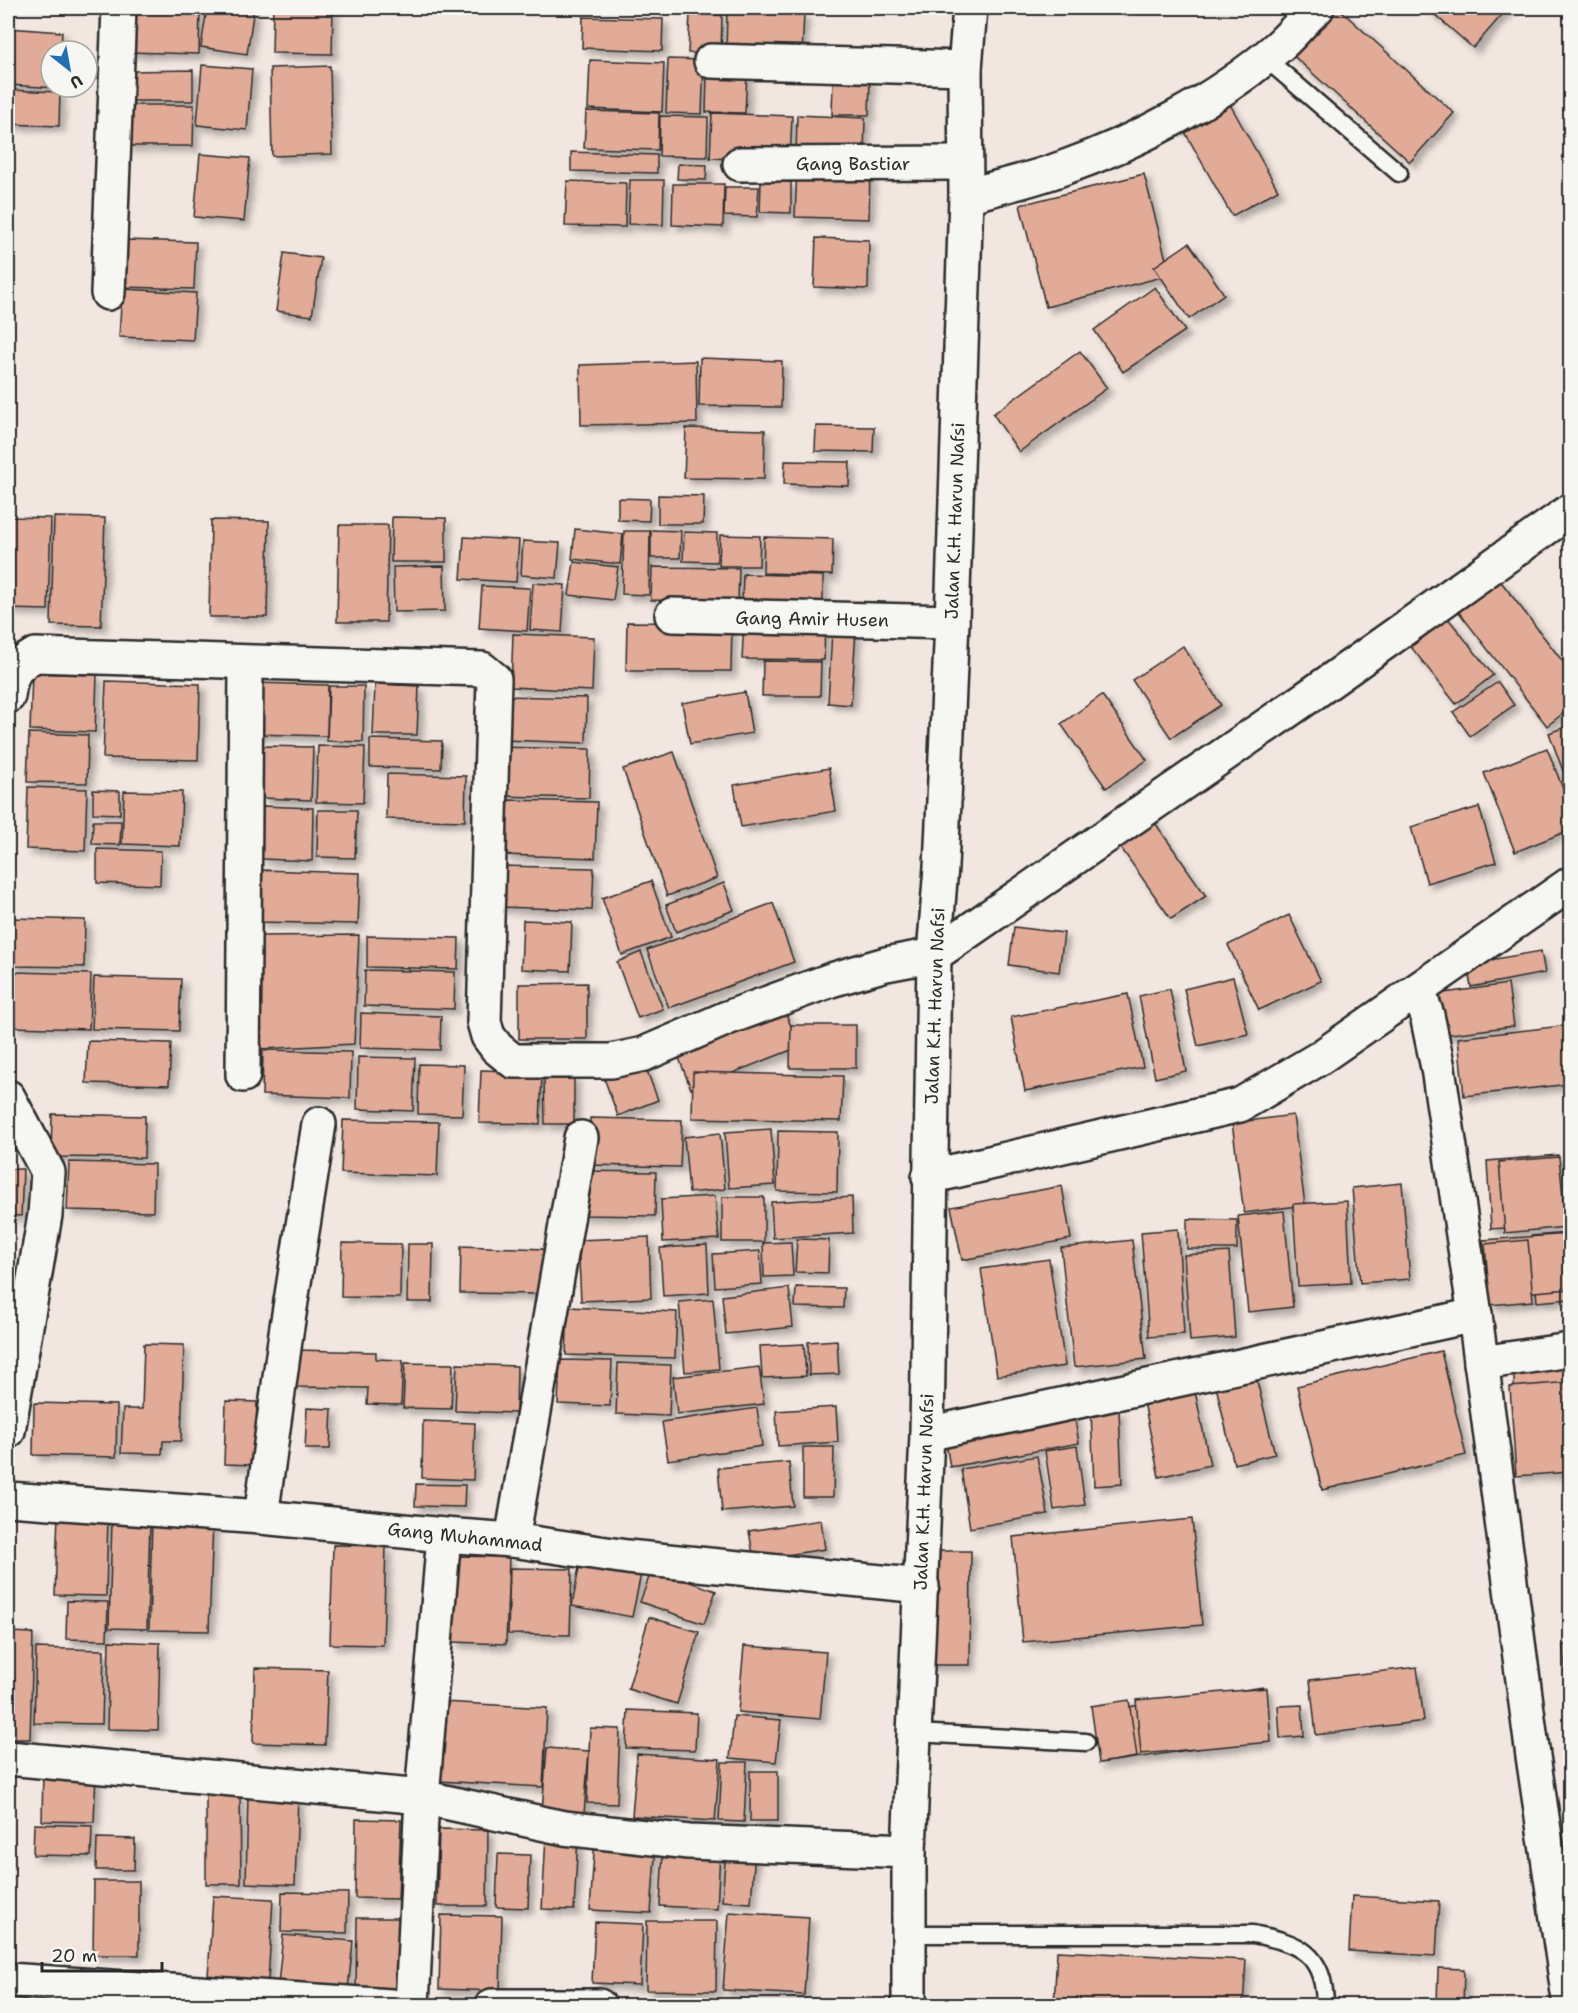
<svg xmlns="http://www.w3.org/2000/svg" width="1578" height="2013" font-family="'Shantell Sans',sans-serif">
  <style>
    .building { fill: #e1ab97; stroke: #2b2b2b; stroke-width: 1.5; filter: url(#shadow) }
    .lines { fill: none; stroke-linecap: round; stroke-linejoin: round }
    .service-casing { stroke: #2b2b2b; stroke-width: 21 }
    .minor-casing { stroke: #2b2b2b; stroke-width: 38 }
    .secondary-casing { stroke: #2b2b2b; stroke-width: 38 }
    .service { stroke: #f6f6f2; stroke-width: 16 }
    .minor { stroke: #f6f6f2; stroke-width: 33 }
    .secondary { stroke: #f6f6f2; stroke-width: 33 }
    .labels { text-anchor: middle; stroke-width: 6; stroke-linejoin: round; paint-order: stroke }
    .street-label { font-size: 18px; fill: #2b2b2b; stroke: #f6f6f2 }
  </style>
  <defs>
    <filter id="shadow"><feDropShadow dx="5.5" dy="5.5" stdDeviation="3" flood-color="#0004"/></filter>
  </defs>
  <rect width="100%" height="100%" fill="#f2e7e0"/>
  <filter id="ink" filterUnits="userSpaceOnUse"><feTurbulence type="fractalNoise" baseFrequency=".0167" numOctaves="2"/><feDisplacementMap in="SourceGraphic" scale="12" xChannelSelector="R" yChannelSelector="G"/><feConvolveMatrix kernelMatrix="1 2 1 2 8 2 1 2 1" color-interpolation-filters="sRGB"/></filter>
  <g filter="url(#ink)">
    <!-- building -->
    <g class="building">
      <polygon points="128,8 200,8 199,54 127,52"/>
      <polygon points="207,8 254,8 247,54 201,47"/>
      <polygon points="273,8 333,8 332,54 272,53"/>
      <polygon points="690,8 722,8 722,12 690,11"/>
      <polygon points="1325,8 1338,8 1454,113 1410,162 1286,49"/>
      <polygon points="1427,8 1508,8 1473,48"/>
      <polygon points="727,12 804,14 802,55 726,53"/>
      <polygon points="690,14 722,15 721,54 688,53"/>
      <polygon points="583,17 663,19 662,51 582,48"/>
      <polygon points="8,28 62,32 61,51 51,51 51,87 58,88 8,85"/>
      <polygon points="668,59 704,60 702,114 666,113"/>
      <polygon points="590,60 664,63 662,112 588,109"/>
      <polygon points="202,65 252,69 247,130 197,125"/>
      <polygon points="330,66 332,154 272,156 270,68"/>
      <polygon points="193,70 193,101 128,101 129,71"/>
      <polygon points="707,72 747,74 745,113 706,112"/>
      <polygon points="833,78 870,79 869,115 832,115"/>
      <polygon points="8,90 60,92 59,126 8,124"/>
      <polygon points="1227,99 1278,190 1232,216 1181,125"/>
      <polygon points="127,105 194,105 193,146 127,146"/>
      <polygon points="586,111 659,113 658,150 584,148"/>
      <polygon points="712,113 792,116 790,161 710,158"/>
      <polygon points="797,115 865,118 864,156 796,154"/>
      <polygon points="660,116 708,117 707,157 659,156"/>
      <polygon points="571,152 657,155 657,173 571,171"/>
      <polygon points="200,154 250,158 244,221 194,217"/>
      <polygon points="678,164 707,165 706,180 677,179"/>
      <polygon points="797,167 870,168 869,219 795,217"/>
      <polygon points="1144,174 1170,275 1046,307 1020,205"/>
      <polygon points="630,180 664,180 663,225 628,224"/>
      <polygon points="567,181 626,183 625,227 565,226"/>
      <polygon points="761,181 791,182 791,213 760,212"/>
      <polygon points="673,184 724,184 723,227 672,225"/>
      <polygon points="725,187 759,187 757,217 724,216"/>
      <polygon points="816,238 869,240 868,289 814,287"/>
      <polygon points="124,240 196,242 194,289 123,287"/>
      <polygon points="1189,243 1224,294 1189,319 1154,267"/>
      <polygon points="284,253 321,258 312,316 276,311"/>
      <polygon points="1155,287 1185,331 1123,372 1094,330"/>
      <polygon points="122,289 196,293 193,340 119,337"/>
      <polygon points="1080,351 1107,388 1019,452 993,414"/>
      <polygon points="700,358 782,361 781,407 699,406"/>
      <polygon points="696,361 697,423 581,425 580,365"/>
      <polygon points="816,426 874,427 873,452 815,451"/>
      <polygon points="686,428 765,430 764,479 684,478"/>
      <polygon points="785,461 850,462 849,486 784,484"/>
      <polygon points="658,495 704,496 703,524 658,524"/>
      <polygon points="618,498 650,499 649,521 618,520"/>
      <polygon points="8,517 51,518 48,610 8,609"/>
      <polygon points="54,517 105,518 101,626 51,625"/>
      <polygon points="392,517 446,518 446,562 391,562"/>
      <polygon points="211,520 269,521 267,617 209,617"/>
      <polygon points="339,525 388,525 386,622 337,622"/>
      <polygon points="575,529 623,534 620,564 572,559"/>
      <polygon points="651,530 681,531 680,558 651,558"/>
      <polygon points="624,531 650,531 649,595 622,594"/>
      <polygon points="684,532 717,533 717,562 683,561"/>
      <polygon points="720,535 760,536 759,566 719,566"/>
      <polygon points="464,537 519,540 516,582 461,579"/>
      <polygon points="764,537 833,539 832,575 763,573"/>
      <polygon points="523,541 560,543 557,578 521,575"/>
      <polygon points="574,562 618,567 613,600 569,595"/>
      <polygon points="444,566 445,611 394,612 393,567"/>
      <polygon points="652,567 739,568 738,602 651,600"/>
      <polygon points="743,574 823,576 823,603 742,601"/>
      <polygon points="1499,579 1570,671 1570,708 1547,726 1458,611"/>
      <polygon points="533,583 565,585 562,632 530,630"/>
      <polygon points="482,586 530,588 527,631 479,628"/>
      <polygon points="1448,618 1493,675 1456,704 1411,647"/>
      <polygon points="744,619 825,621 824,660 742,659"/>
      <polygon points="627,622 732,623 731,671 626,671"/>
      <polygon points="832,630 856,631 851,705 828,703"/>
      <polygon points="513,634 594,637 592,691 511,687"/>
      <polygon points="1183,646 1221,705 1171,738 1132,680"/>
      <polygon points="763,661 821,662 820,696 762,696"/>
      <polygon points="32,673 97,675 95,732 30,730"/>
      <polygon points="106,681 200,684 198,760 103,758"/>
      <polygon points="1498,682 1514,705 1470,736 1453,712"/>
      <polygon points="255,683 328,685 327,736 254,734"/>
      <polygon points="375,684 419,686 417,735 373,735"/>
      <polygon points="329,686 364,686 363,742 327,741"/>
      <polygon points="745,692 752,733 690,744 682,703"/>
      <polygon points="1102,695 1147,760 1106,788 1061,724"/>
      <polygon points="505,696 587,698 586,743 503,740"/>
      <polygon points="1570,725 1570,790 1549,733"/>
      <polygon points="29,733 88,735 87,783 27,782"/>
      <polygon points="370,739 442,741 441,769 370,767"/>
      <polygon points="263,746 313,747 311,800 262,798"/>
      <polygon points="318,746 365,747 363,803 316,802"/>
      <polygon points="496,747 590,749 589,798 494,796"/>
      <polygon points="1547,748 1570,807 1570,830 1515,852 1484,773"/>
      <polygon points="674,752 717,878 667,896 623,769"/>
      <polygon points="829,768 836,811 741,827 734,785"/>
      <polygon points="387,774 466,776 465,821 386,819"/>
      <polygon points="28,787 87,789 85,851 26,849"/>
      <polygon points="93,790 120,791 120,814 93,813"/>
      <polygon points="124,791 182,792 180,846 122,844"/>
      <polygon points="505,800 597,802 595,858 504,855"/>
      <polygon points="263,806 313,808 312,861 261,859"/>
      <polygon points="1479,807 1496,862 1427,883 1411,827"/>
      <polygon points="318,810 357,810 355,858 317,857"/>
      <polygon points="1149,814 1206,896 1171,919 1114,838"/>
      <polygon points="93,821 121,821 120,845 92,844"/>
      <polygon points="97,849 161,851 160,885 97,883"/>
      <polygon points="501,866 594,868 592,910 499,907"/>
      <polygon points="261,870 360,873 358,924 259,922"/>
      <polygon points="651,881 671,937 622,955 602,898"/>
      <polygon points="724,883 734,910 676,932 666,905"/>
      <polygon points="773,903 794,962 669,1008 647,950"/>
      <polygon points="1289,915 1321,981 1259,1010 1228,945"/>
      <polygon points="12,918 85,920 84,967 11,966"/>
      <polygon points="523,920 572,922 570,971 521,969"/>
      <polygon points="1014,927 1064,933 1059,972 1009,965"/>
      <polygon points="359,935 354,1044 260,1049 256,936"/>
      <polygon points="367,936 459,938 458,969 367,967"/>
      <polygon points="1541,951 1545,973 1471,987 1467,964"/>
      <polygon points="641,952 663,1009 638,1018 617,962"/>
      <polygon points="365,970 455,972 454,1009 364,1006"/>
      <polygon points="15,972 91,974 89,1029 13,1027"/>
      <polygon points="94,977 181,979 179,1031 92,1029"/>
      <polygon points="1233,977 1248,1034 1198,1046 1184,989"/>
      <polygon points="587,983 587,1039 519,1039 519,984"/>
      <polygon points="1508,984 1514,1026 1443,1035 1437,994"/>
      <polygon points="1170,989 1186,1071 1155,1078 1139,996"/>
      <polygon points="1128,994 1143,1067 1025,1091 1011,1017"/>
      <polygon points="785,1011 799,1047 691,1089 677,1053"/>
      <polygon points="361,1013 441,1016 440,1050 360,1048"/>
      <polygon points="791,1025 856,1025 856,1068 790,1068"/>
      <polygon points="1570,1025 1570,1084 1464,1096 1458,1038"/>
      <polygon points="88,1041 171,1043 169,1085 86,1083"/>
      <polygon points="263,1050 351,1052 350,1098 262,1095"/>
      <polygon points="358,1057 415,1058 413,1111 357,1109"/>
      <polygon points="644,1063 658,1100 618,1116 604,1078"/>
      <polygon points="419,1064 464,1065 462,1115 418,1114"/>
      <polygon points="481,1070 542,1072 540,1124 479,1123"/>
      <polygon points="693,1072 843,1076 841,1121 692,1118"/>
      <polygon points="574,1076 574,1124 545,1124 544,1077"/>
      <polygon points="52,1114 145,1116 144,1158 51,1157"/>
      <polygon points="1293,1115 1305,1205 1244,1213 1232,1123"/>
      <polygon points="590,1118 682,1120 680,1167 589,1165"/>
      <polygon points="343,1120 439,1122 437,1176 341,1173"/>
      <polygon points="771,1129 775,1185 729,1188 725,1132"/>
      <polygon points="778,1131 838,1132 837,1192 777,1191"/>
      <polygon points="720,1133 725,1189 689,1193 684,1137"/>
      <polygon points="1558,1155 1563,1224 1491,1229 1487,1161"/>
      <polygon points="1559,1157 1566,1227 1505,1233 1499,1162"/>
      <polygon points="69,1162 154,1164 153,1212 67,1210"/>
      <polygon points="8,1169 23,1169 21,1216 8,1215"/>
      <polygon points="581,1171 656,1172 655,1216 580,1215"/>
      <polygon points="1402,1183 1410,1279 1360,1283 1352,1188"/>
      <polygon points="1062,1186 1071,1239 962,1260 951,1207"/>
      <polygon points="715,1196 719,1239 663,1242 661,1199"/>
      <rect x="722" y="1197" width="42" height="45"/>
      <polygon points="852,1197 853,1233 773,1238 771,1202"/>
      <polygon points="1347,1201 1351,1283 1298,1286 1293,1204"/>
      <polygon points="1284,1211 1293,1307 1248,1312 1238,1216"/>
      <polygon points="1187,1219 1237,1220 1237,1249 1187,1249"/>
      <polygon points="1178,1229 1184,1334 1149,1337 1141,1232"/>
      <polygon points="1567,1233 1570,1299 1537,1302 1531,1236"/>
      <polygon points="1570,1234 1570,1289 1487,1296 1483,1240"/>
      <polygon points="649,1237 651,1298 581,1301 578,1240"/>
      <polygon points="797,1239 829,1240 828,1273 795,1272"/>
      <polygon points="1132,1240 1146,1359 1074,1367 1061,1248"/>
      <polygon points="1528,1240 1533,1301 1490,1305 1485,1244"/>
      <polygon points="791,1242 793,1276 764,1277 763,1243"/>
      <polygon points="342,1243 401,1244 400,1298 341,1297"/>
      <polygon points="408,1244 433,1244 432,1302 407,1302"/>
      <polygon points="707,1245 709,1293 663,1296 660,1248"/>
      <polygon points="461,1246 544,1249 542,1294 460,1293"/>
      <polygon points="760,1251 762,1284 715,1287 713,1254"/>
      <polygon points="1229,1252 1235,1337 1190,1341 1184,1255"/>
      <polygon points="1049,1259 1065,1366 997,1376 981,1269"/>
      <polygon points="796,1287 844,1288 843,1308 795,1307"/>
      <polygon points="789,1288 793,1327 726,1334 722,1296"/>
      <polygon points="713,1299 719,1369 685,1372 679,1302"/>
      <polygon points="568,1307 677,1312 675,1358 566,1355"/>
      <polygon points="837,1340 839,1374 809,1375 808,1342"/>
      <polygon points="144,1344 184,1345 181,1441 163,1441 162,1454 121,1453 123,1409 142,1409"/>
      <polygon points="804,1344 806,1376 762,1378 760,1346"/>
      <polygon points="296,1350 376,1352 376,1359 403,1360 401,1405 367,1404 368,1388 295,1387"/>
      <polygon points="1441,1351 1466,1455 1322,1490 1297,1386"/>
      <polygon points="1570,1359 1570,1443 1518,1447 1513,1363"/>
      <polygon points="560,1360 612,1361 610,1406 558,1404"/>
      <polygon points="405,1363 453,1364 451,1409 403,1408"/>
      <polygon points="618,1363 671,1365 669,1416 616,1414"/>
      <polygon points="457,1364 517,1366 516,1413 455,1411"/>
      <polygon points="759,1367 764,1404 677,1414 673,1377"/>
      <polygon points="1255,1373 1275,1454 1234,1464 1215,1382"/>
      <polygon points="1570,1382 1570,1472 1516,1476 1510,1387"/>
      <polygon points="1195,1391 1210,1465 1159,1477 1144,1402"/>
      <polygon points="226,1401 257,1402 255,1465 224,1464"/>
      <polygon points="34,1403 117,1405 116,1457 33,1455"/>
      <polygon points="836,1407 838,1442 778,1446 776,1411"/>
      <polygon points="307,1408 332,1409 330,1449 305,1449"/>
      <polygon points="757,1408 762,1446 668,1460 662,1422"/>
      <polygon points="1073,1408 1079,1443 950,1467 944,1432"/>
      <polygon points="1119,1410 1122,1484 1094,1486 1091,1411"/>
      <polygon points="423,1421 475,1423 473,1480 422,1478"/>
      <polygon points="1077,1446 1085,1505 1054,1510 1045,1451"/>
      <polygon points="803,1447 834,1447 833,1497 803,1497"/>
      <polygon points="1566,1447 1570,1447 1570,1480 1568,1481"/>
      <polygon points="1037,1456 1048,1514 970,1528 961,1469"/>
      <polygon points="789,1462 793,1506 722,1512 718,1468"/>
      <polygon points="416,1484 465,1485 464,1507 415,1506"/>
      <polygon points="58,1514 108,1515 106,1596 55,1595"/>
      <polygon points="112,1519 150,1520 147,1629 109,1628"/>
      <polygon points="1192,1519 1202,1625 1023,1642 1013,1537"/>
      <polygon points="152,1520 213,1521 209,1631 149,1630"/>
      <polygon points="821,1520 825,1549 754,1560 749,1531"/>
      <polygon points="333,1545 386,1546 383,1645 330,1644"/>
      <polygon points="926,1551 971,1551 970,1665 925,1665"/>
      <polygon points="455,1556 509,1557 506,1644 453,1642"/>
      <polygon points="580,1562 641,1574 632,1617 572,1606"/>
      <polygon points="510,1568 572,1569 570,1635 508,1634"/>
      <polygon points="652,1569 716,1591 704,1624 640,1602"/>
      <polygon points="67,1601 108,1602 107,1640 66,1639"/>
      <polygon points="649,1617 699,1632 677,1704 628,1689"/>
      <polygon points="8,1632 33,1633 30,1739 8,1739"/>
      <polygon points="109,1641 160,1643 158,1730 107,1729"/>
      <polygon points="1570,1644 1570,1719 1569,1719 1563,1645"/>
      <polygon points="744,1646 826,1652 820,1719 738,1712"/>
      <polygon points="36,1648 104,1650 102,1724 34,1723"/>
      <polygon points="1417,1667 1424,1721 1316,1735 1310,1680"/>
      <polygon points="255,1668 328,1670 325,1745 253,1743"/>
      <polygon points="1263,1687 1270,1738 1101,1763 1094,1712"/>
      <polygon points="1267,1688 1271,1742 1141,1754 1136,1700"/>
      <polygon points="1129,1700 1137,1757 1099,1763 1091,1706"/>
      <polygon points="443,1702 547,1708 543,1787 438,1781"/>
      <polygon points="1302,1705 1304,1736 1280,1738 1278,1706"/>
      <polygon points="628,1710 697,1713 695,1750 626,1748"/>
      <polygon points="734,1716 781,1720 776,1762 730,1758"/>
      <polygon points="590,1728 620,1729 617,1804 587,1803"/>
      <polygon points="547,1748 589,1751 584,1814 542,1811"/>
      <polygon points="637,1754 720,1759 715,1821 632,1816"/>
      <polygon points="722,1762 747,1762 744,1822 719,1821"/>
      <polygon points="43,1771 96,1773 94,1822 42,1821"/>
      <rect x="750" y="1771" width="28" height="50"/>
      <polygon points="206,1794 240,1794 241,1884 206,1884"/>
      <polygon points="248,1795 298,1796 295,1885 246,1883"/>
      <polygon points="356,1819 401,1820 398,1899 355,1898"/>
      <polygon points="34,1824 92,1826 91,1856 33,1855"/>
      <polygon points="439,1829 488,1830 487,1906 437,1906"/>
      <polygon points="546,1836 578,1837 574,1910 542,1909"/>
      <polygon points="97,1838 135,1839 134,1870 96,1870"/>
      <polygon points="595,1839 656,1842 651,1913 590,1910"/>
      <polygon points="726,1848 755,1851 751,1903 722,1901"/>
      <polygon points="663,1849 720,1852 717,1909 660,1906"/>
      <polygon points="498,1854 530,1855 528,1908 496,1907"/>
      <polygon points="94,1881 139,1881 139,1955 93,1955"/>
      <polygon points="282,1892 348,1893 347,1933 281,1932"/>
      <polygon points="213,1896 273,1899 268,1981 208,1977"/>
      <polygon points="1352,1896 1439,1901 1436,1956 1349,1951"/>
      <polygon points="729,1912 809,1917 804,1995 723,1990"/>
      <polygon points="441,1915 502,1916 500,1991 439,1989"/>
      <polygon points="357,1918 406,1918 406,1990 356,1989"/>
      <polygon points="647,1921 717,1921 716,1991 646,1990"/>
      <polygon points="595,1922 643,1924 640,1985 592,1983"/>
      <polygon points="283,1935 353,1941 347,1999 277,1994"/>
      <polygon points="1057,1951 1246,1960 1243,2006 1054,2006"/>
      <polygon points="1438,1968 1464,1969 1463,2006 1437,2006"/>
      <polygon points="88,2003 138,2004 138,2006 88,2006"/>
    </g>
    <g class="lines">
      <!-- service casing -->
      <g class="service-casing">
        <g id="service">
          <polyline points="1264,57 1399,173"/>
          <polyline points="915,1733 1086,1742"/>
          <path d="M907,1934H1253C1298,1943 1325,1952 1325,2006"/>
        </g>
      </g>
      <!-- minor casing -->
      <g class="minor-casing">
        <g id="minor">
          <polyline points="711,61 965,68"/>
          <polyline points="740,164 965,163"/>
          <path d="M966,196C998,187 1031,180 1063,168C1139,141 1217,100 1278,47C1292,35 1303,20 1317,8"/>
          <polyline points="108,293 119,8"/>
          <polyline points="672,615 952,622"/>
          <path d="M8,696C11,673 14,667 35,655L482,669L494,679L484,1022L488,1036L497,1048L513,1061H611L644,1054L727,1018L831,980L886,964L934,955L1312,694L1570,511"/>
          <polyline points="1418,990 1427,1015 1438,1068 1475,1315 1533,1756 1570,2006"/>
          <polyline points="243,1075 246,663"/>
          <polyline points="8,1097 48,1172 45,1215 8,1431"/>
          <polyline points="929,1177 1240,1105 1318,1059 1570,884"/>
          <polyline points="1481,1363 1570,1350"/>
          <polyline points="927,1434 1475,1315"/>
          <polyline points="8,1499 261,1517 444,1535 512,1540 627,1557 922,1586"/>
          <polyline points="261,1517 286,1333 319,1124"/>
          <polyline points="512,1540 581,1138"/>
          <polyline points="8,1758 422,1797 564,1828 689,1842 909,1851"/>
          <polyline points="8,1980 391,2006"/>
          <polyline points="412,2006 422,1797 444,1535"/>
          <polyline points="492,2006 599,2006"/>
        </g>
      </g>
      <!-- secondary casing -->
      <g class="secondary-casing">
        <polyline id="secondary" points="909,2006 909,1851 927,1434 934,955 941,867 952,622 966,196 965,68 970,8"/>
      </g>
      <!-- service -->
      <use href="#service" class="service"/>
      <!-- minor -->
      <use href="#minor" class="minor"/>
      <!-- secondary -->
      <use href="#secondary" class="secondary"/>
    </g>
  </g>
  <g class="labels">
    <!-- street labels -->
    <g class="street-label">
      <text x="853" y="170">Gang Bastiar</text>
      <text transform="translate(955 521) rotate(-88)" y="6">Jalan K.H. Harun Nafsi</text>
      <text transform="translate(812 619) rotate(1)" y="6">Gang Amir Husen</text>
      <text transform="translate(935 1006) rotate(-88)" y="6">Jalan K.H. Harun Nafsi</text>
      <text transform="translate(924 1492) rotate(-88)" y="6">Jalan K.H. Harun Nafsi</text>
      <text transform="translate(465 1537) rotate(6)" y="6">Gang Muhammad</text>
    </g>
  </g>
  <!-- margin -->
  <rect width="1578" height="2013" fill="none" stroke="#f6f6f2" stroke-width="30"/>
  <rect x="15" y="15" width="1548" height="1983" fill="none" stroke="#2b2b2b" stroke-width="2" filter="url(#ink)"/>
  <!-- north arrow -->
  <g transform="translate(69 69) rotate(149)"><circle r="28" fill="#f6f6f2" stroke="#a5a5a2" stroke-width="1.5"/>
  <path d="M0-4.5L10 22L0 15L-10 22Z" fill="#1f6fb2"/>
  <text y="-9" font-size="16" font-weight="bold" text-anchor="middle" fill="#2b2b2b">U</text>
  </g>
  <!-- scale -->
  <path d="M42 1962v9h120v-9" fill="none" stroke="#2b2b2b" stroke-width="3"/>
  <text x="51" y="1962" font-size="18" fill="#2b2b2b" stroke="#f6f6f2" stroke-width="4.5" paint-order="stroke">20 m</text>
</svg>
